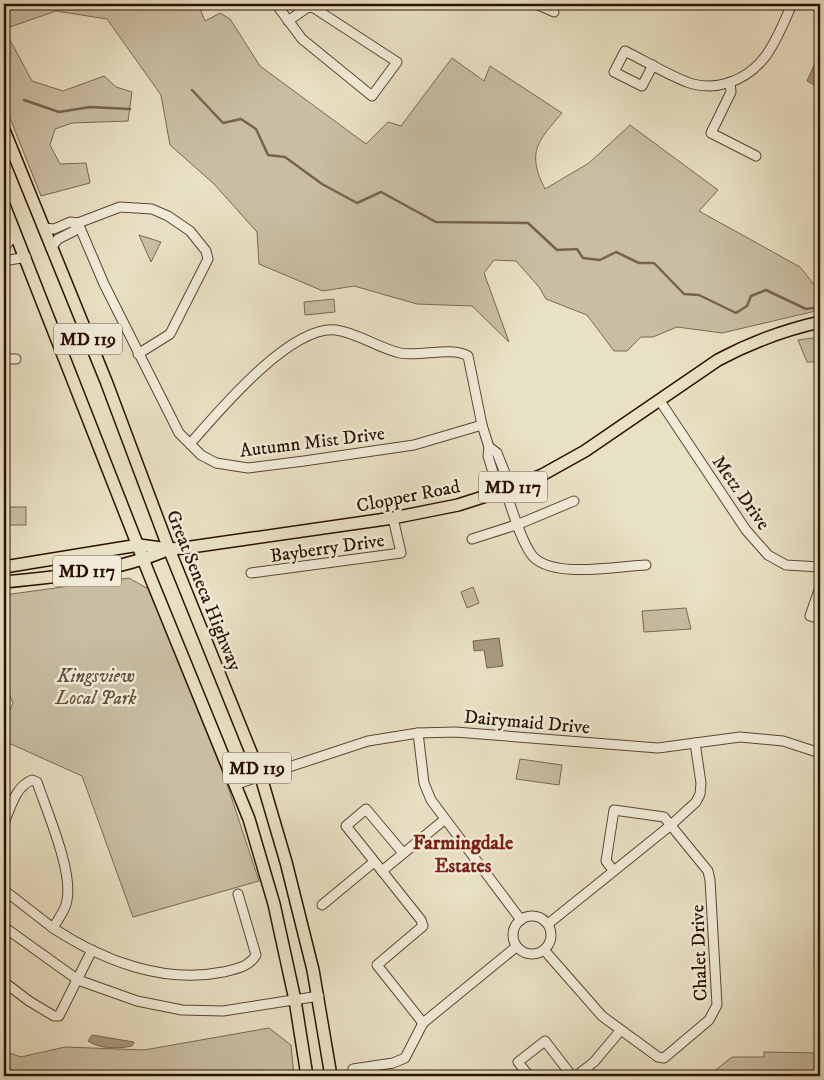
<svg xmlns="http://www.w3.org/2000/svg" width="824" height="1080" font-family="'IM FELL DW Pica',serif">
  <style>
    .green { fill: #c9bea3; stroke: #7a6852 }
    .water { fill: #a99a81; stroke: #77634d }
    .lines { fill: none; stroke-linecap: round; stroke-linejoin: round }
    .stream { stroke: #77634d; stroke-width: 2.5 }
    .minor-casing { stroke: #5b4531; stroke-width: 11 }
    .major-casing { stroke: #2c1100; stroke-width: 14 }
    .minor { stroke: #f1ecd9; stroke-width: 9 }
    .major { stroke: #e9e1c4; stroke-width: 11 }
    .labels { text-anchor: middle; stroke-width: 5; stroke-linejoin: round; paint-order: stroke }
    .shield { fill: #f1ecd9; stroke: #675341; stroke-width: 1 }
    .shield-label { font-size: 18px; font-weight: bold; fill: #2c1100 }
    .street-label { font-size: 19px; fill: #2c1100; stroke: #f1ecd9 }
    .park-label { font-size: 19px; font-style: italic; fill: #634e39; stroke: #f1ecd9 }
    .neighbourhood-label { font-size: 20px; font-weight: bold; fill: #7a1f14; stroke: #f1ecd9 }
  </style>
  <rect width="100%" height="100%" fill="#e9e1c4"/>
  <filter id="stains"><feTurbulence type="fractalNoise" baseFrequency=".004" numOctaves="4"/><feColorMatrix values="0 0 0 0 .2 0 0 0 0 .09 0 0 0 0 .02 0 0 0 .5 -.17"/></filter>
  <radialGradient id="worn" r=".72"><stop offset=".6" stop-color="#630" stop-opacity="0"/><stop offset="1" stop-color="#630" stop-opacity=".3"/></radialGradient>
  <!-- green -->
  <g class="green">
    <path d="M4,4H198L205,21L220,13L230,19L260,66L366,144L388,122L401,126L452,58L484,81L490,66L562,113C538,141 526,152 545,189L589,163L630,125L718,190L699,211L800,267L820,292V310L722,333L677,327L653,337H641L627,351H614L587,315L546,299L539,287L516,261L494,260L484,273L509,342L472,306L417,304L354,286L323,291L259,264L257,232L214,184L170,145L161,95L107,19L56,11L4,29L32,81L63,91L104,76L116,87L132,92L128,121L72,123L55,129L50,145L60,164L86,163L90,183L41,196L4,103Z"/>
    <polygon points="139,235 161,242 151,262"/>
    <polygon points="334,299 335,312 305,315 304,302"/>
    <polygon points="820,337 820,362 807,362 798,340"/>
    <rect x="5" y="507" width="21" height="18"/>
    <polygon points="129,578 150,590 224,775 259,881 133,917 82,776 4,741 4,722 13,703 4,682 4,595"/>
    <polygon points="473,587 479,603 467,608 461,592"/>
    <polygon points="686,608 691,629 644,632 642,611"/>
    <polygon points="520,759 562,765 559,785 516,779"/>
    <polygon points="269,1028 291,1045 294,1076 4,1076 4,1051 21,1057 65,1047 144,1050"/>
    <polygon points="764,1052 820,1053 820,1076 708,1076 732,1057 764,1057"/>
  </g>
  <!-- water -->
  <g class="water">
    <polygon points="820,52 820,88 807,81"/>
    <polygon points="499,638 503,666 487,668 484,650 474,651 473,641"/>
    <path d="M92,1035L134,1042L132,1046C118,1049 100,1049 88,1041Z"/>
  </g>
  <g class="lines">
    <!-- stream -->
    <g class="stream">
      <polyline points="192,90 223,123 241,119 256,129 268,155 285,157 322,184 357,203 381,192 436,222 528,223 557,250 577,249 583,258 600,260 616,252 639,263 654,263 684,294 699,295 736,313 747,306 751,296 766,290 806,309 820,307"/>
      <polyline points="24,100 59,112 90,107 130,109"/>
    </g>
    <!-- minor casing -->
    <g class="minor-casing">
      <g id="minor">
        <polyline points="276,4 302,39 372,96 397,62 314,8 308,7 288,21"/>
        <polyline points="536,4 554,12"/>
        <path d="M653,65L642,86L614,72L625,51C645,61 666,74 687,82C699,87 715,87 728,83C766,71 777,38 792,4"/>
        <polyline points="730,82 731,92 711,133 756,156"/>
        <polyline points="78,223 104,284 179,433 201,455 216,463 248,468 304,461 414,445 482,425"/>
        <polyline points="42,225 44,228 54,229 70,222 78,223 120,207 152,209 168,216 190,231 206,251 208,259 170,334 138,354"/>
        <polyline points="4,248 15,233"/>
        <polyline points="51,248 58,239 74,231 78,223"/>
        <polyline points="4,261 26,257"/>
        <polyline points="4,359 16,359"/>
        <polyline points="660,401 746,530 768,555 786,565 820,567"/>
        <path d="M190,444C218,412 290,325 336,330C358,333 378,348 400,353C419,357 452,346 468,356L482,425L489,447L488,456L499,492"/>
        <polyline points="489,447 497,453 511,488"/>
        <path d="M505,490C513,511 519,536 531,554C549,580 618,566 646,565"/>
        <polyline points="472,539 519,524 574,501"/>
        <polyline points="251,573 401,553 393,518"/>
        <polyline points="820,587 810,616 820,619"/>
        <polyline points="418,733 424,783 431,800 521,920"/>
        <polyline points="237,784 368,741 418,733 455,732 658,748 740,737 783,741 820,753"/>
        <path d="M4,823C11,807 15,787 32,780L37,782C47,812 73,871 67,900C66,910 58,919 53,928L4,890"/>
        <polyline points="382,871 346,826 366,809 403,853"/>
        <polyline points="322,905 374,862"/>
        <circle cx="532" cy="935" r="19"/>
        <polyline points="548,924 671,825 696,802 700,794 701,783 695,743"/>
        <polyline points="4,927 78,980 137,1001 182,1010 223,1011 319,996"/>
        <path d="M53,928C103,961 164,984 223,972C236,969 249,967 256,955L238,894"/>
        <polyline points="545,951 602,1016 658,1057 664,1058 709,1020 717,1005 710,880 708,871 664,817 614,810 606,861 613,870"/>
        <polyline points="4,982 29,1001 54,1016 59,1016 92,950"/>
        <polyline points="423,1023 377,965 423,926 421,920 382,871 444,820"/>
        <polyline points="353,1069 393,1063 405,1058 423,1023 516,947"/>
        <polyline points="529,1076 518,1062 545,1041 572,1076"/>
        <polyline points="576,1076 594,1062 620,1031"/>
      </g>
    </g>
    <!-- major casing -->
    <g class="major-casing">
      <g id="major">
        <polyline points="4,130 106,381 169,549 261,777 286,862 313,970 331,1076"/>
        <polyline points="4,205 149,574 249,819 274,904 295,1000 307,1076"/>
        <path d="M4,567L139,545L169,549L184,548L393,518L458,505L505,490L542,475L585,451L718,360C750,343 784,330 820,322"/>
        <path d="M4,582C57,577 120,571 169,549"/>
      </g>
    </g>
    <!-- minor -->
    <use href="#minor" class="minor"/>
    <!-- major -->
    <use href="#major" class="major"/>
  </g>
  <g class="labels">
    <!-- shield labels -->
    <g class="shield">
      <rect x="54" y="323.5" width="68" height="31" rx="4"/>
      <rect x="479" y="471.5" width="68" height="31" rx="4"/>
      <rect x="53" y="555.5" width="68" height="31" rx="4"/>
      <rect x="223" y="752.5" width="68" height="31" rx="4"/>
    </g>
    <g class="shield-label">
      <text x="88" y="345">MD 119</text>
      <text x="513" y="493">MD 117</text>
      <text x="87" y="577">MD 117</text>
      <text x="257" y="774">MD 119</text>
    </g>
    <!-- street labels -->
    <g class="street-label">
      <text transform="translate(312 441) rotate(-7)" y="7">Autumn Mist Drive</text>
      <text transform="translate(742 492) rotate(55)" y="7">Metz Drive</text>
      <text transform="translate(408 495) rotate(-11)" y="7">Clopper Road</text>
      <text transform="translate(327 547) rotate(-8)" y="7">Bayberry Drive</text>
      <text transform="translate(205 590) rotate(68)" y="7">Great Seneca Highway</text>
      <text transform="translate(527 721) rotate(5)" y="7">Dairymaid Drive</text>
      <text transform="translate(698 953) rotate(-92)" y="7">Chalet Drive</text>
    </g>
    <!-- park labels -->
    <g class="park-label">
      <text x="96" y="682">Kingsview<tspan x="96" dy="22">Local Park</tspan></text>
    </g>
    <!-- neighbourhood labels -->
    <g class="neighbourhood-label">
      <text x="463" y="849">Farmingdale<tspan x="463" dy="23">Estates</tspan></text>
    </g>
  </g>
  <!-- margin -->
  <rect width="824" height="1080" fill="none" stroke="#e9e1c4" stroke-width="20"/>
  <rect x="5" y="5" width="814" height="1070" fill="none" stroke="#2c1100" stroke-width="2.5"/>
  <rect x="10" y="10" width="804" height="1060" fill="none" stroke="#2c1100"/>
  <rect width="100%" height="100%" filter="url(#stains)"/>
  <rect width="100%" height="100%" fill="url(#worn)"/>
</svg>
